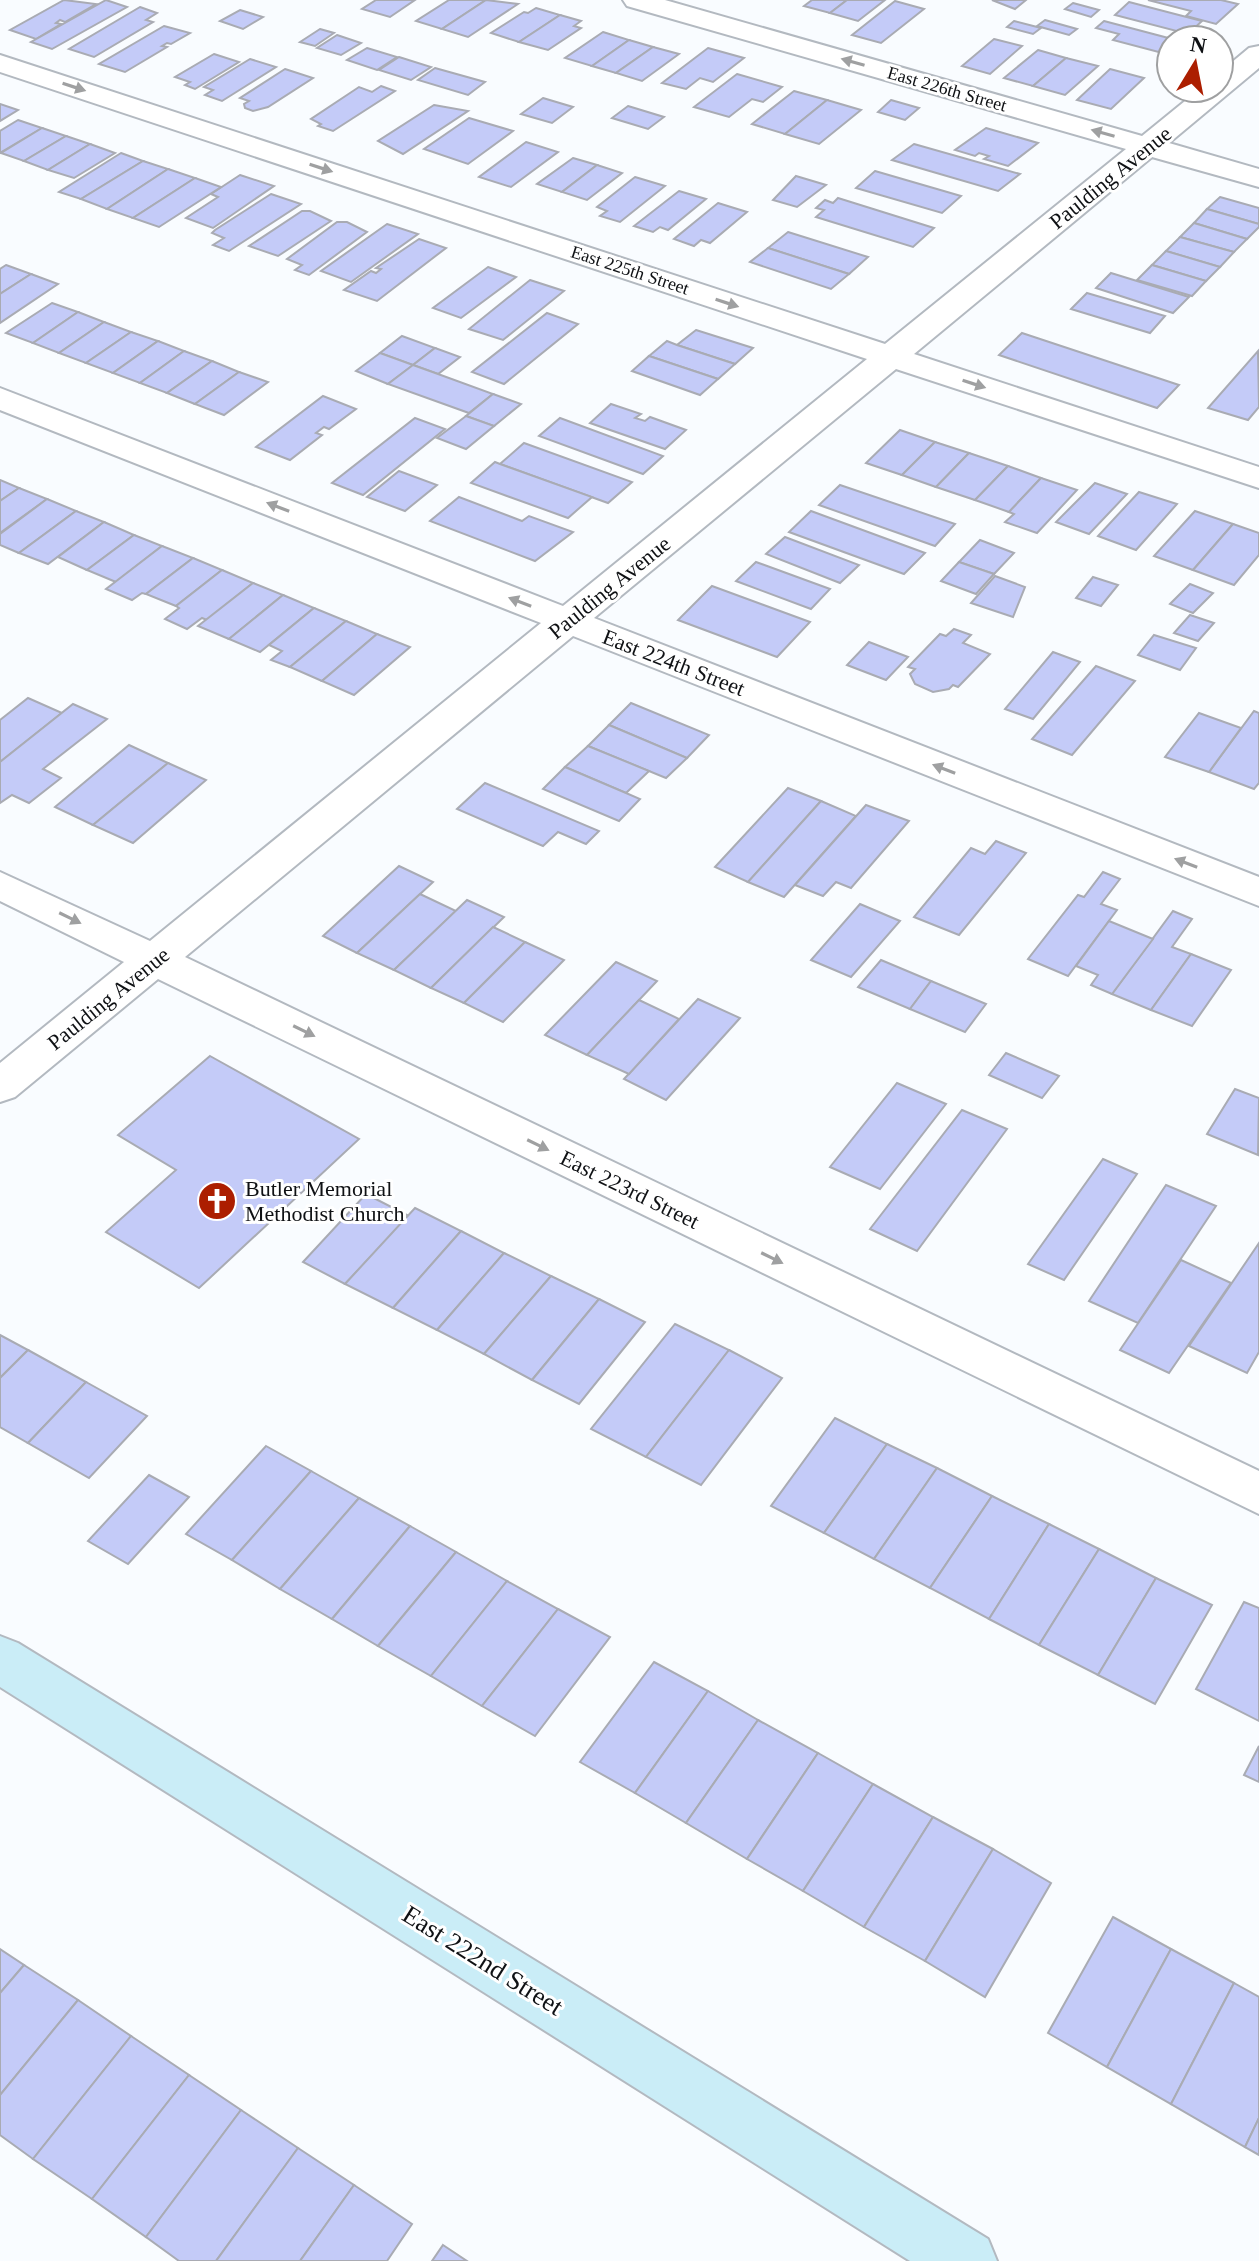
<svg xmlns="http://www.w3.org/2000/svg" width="1259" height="2261" font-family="Georgia,serif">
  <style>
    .building { fill: #c4cbf8; stroke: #a9abb3; stroke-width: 2 }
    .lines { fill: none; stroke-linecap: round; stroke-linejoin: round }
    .street-casing { stroke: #b3b9c0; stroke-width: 4 }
    .secondary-casing { stroke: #b3b9c0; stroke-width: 4 }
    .street { fill: #fff; fill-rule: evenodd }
    .secondary { fill: #caedf7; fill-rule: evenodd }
    .oneway { fill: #9fa0a1 }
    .labels { text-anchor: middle; stroke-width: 6; stroke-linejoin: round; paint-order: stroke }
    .far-street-label { font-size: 18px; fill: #0f1114; stroke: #fff }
    .street-label { font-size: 22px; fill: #0f1114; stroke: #fff }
    .poi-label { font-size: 22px; fill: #0f1114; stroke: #fff; text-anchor: start }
    .near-street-label { font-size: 26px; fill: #0f1114; stroke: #fff }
  </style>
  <rect width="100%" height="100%" fill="#f9fcff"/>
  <!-- building -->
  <g class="building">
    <polygon points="64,0 96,4 65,22 60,20 56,23 61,24 36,39 10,30"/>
    <polygon points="106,0 127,7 52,49 31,42"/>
    <polygon points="376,0 415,0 390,17 362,9"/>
    <polygon points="449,0 486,0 442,29 416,21"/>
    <polygon points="486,0 518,4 468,37 442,29"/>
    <polygon points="812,0 847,0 830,13 804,6"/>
    <polygon points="847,0 885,0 858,21 830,13"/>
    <polygon points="992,0 1026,0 1015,9"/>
    <polygon points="1148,0 1221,0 1238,4 1216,24 1186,16 1191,11"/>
    <polygon points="895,1 924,9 881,43 852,35"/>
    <polygon points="1129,2 1202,21 1188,34 1115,15"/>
    <polygon points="1073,3 1099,10 1091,17 1065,9"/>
    <polygon points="140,7 157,13 146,20 153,22 94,57 69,49"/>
    <polygon points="536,8 560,15 519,42 491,33 524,12 528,13"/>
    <polygon points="240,10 263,17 243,29 220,21"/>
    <polygon points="560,15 581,21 574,26 581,28 548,50 519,42"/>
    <polygon points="1045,20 1077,29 1069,35 1037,26"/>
    <polygon points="1014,21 1041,28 1033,34 1007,27"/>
    <polygon points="1104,21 1176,40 1171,40 1170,55 1113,40 1119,34 1096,28"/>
    <polygon points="164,26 190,33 171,44 167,43 162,46 167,47 125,72 99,64"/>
    <polygon points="320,29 334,33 315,46 300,42"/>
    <polygon points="603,32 629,40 592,66 565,58"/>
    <polygon points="337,35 361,43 341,55 317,48"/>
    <polygon points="994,39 1022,46 990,74 962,66"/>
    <polygon points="629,40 653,47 616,73 592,66"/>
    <polygon points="653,47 679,54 642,81 616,73"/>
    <polygon points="367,48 397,57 377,70 347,60"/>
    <polygon points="708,48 744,58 713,82 700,78 686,89 662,83"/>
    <polygon points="1038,50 1066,58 1033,86 1004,78"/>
    <polygon points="214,54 239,62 195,89 185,85 190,82 175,77"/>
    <polygon points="399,57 431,67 411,80 379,70"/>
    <polygon points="1066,58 1098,66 1065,95 1033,86"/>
    <polygon points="250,59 276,67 222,101 205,95 213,90 204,87"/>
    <polygon points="435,68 485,82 468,95 418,80"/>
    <polygon points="285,69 313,78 268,107 253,111 245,108 244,104 249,101 240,98"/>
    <polygon points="1110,69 1144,78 1111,109 1077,100"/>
    <polygon points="737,74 782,87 763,102 752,99 729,117 694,107"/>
    <polygon points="381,86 395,91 333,131 318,126 321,124 311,119 359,87 372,92"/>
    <polygon points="794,91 827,100 785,134 752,124"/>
    <polygon points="543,98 573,107 552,123 521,114"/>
    <polygon points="827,100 861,110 819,144 785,134"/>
    <polygon points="891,100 919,108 905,120 878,112"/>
    <polygon points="0,104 18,110 0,121"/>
    <polygon points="434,105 468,111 403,154 378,141"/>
    <polygon points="628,106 664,117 648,129 612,118"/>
    <polygon points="469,118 513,131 468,164 424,149"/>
    <polygon points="18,120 42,128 0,153 0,131"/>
    <polygon points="42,128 66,136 24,161 1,153"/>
    <polygon points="986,128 1038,143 1008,166 984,159 989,156 979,153 975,156 955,150"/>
    <polygon points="66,136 90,144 48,170 24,161"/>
    <polygon points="526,142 558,152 511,187 479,177"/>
    <polygon points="90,144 115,153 74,178 48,170"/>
    <polygon points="914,144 1020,174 998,191 892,160"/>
    <polygon points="121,153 143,161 81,199 59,192"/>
    <polygon points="573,158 597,165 562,192 537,184"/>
    <polygon points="143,161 168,169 107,209 81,199"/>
    <polygon points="597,165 622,173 587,200 562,192"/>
    <polygon points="168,169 195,178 133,218 107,209"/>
    <polygon points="875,171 961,196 942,213 856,188"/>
    <polygon points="240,175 274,186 213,228 186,218 218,197 211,194"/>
    <polygon points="796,176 826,185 797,207 773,200"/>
    <polygon points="635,177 665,186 620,222 600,216 607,211 597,207"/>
    <polygon points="195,178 221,187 159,227 133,218"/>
    <polygon points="679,191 706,199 668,230 660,227 653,232 634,226"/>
    <polygon points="271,194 301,204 229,251 213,245 224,238 212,233 215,230"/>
    <polygon points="1220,197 1259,208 1259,224 1207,209"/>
    <polygon points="838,198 934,228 913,247 816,217 824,210 816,208 825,200 833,203"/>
    <polygon points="718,203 747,212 710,243 701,240 694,246 674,239"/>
    <polygon points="1207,209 1259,224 1259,227 1247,239 1194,223"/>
    <polygon points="302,211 310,211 331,221 278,256 249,246"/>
    <polygon points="337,222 347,222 367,232 309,275 295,270 302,265 287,259"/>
    <polygon points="1194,223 1247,239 1234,252 1180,237"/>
    <polygon points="387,224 418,234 351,282 321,271"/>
    <polygon points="788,232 868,257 849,274 768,248"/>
    <polygon points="1180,237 1234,252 1220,267 1166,251"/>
    <polygon points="419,239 446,248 377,301 344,290 371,271 376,273 381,269 376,268"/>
    <polygon points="768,248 849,274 831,289 750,262"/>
    <polygon points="1166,251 1220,267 1206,281 1152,265"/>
    <polygon points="6,265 31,274 0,294 0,269"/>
    <polygon points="1152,265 1206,281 1192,296 1137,280"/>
    <polygon points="488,267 516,277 461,318 433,308"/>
    <polygon points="1111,273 1189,297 1173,313 1096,288"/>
    <polygon points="31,274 58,284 0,323 0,294"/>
    <polygon points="530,280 564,291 503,340 469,329"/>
    <polygon points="1087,293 1165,316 1150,333 1071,309"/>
    <polygon points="52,303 78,312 33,343 6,333"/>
    <polygon points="78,312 104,322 59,353 33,343"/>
    <polygon points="547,313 578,324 504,384 472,372"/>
    <polygon points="104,322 131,332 86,363 59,353"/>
    <polygon points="696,330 753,348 735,364 677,345"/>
    <polygon points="131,332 158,341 113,373 86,363"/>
    <polygon points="1022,333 1179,385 1157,408 999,355"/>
    <polygon points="402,336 435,348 413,365 380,353"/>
    <polygon points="158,341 184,351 140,383 113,373"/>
    <polygon points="667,341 677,345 735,364 718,379 649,356"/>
    <polygon points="435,348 460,357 438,374 413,365"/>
    <polygon points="184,351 212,361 167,393 140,383"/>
    <polygon points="1258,351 1259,407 1248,420 1208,408"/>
    <polygon points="380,353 413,365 388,384 356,371"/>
    <polygon points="649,356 718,379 700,395 632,371"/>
    <polygon points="212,361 239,372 195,404 167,393"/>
    <polygon points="413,365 438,374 493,394 469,413 388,384"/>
    <polygon points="239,372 268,382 224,415 195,404"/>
    <polygon points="493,394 521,404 494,426 466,416"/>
    <polygon points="323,396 356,409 329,429 324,427 316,433 322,435 290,460 256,447"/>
    <polygon points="611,404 641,414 635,418 645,421 650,417 686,430 665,449 590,423"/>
    <polygon points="466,416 494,426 466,449 437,438"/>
    <polygon points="415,418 445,429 363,495 332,483"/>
    <polygon points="560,418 663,456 643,474 539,436"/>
    <polygon points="900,430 935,442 902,475 866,463"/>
    <polygon points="935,442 969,453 936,487 902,475"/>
    <polygon points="524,443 632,482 608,503 500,464"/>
    <polygon points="969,453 1008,466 975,500 936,487"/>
    <polygon points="495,462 500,464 592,497 568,518 471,483"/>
    <polygon points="1008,466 1041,478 1009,512 975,500"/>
    <polygon points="399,471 437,485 405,511 367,497"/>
    <polygon points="1041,478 1077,490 1037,533 1005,522 1014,514 1009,512"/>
    <polygon points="0,480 19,488 0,501"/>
    <polygon points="1095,483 1127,494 1089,534 1056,522"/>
    <polygon points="840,485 955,524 935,546 819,505"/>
    <polygon points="19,488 47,499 0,533 0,501"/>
    <polygon points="1139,492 1177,504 1136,550 1098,536"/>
    <polygon points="459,497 522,521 529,516 573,532 535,561 430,521"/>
    <polygon points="47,499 76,511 19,553 0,545 0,534"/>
    <polygon points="76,511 104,522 48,564 19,553"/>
    <polygon points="811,511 925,553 904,574 789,532"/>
    <polygon points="1195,511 1233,524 1193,570 1154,556"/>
    <polygon points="104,522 134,535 87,570 58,557"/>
    <polygon points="1233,524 1259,533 1259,555 1234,585 1193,570"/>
    <polygon points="134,535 162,546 116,582 87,570"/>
    <polygon points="785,537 859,565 840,583 766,554"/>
    <polygon points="980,540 1014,553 994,574 959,562"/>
    <polygon points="162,546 193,558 146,594 142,593 132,600 106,589"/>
    <polygon points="193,558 222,570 176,606 146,594"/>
    <polygon points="756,562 830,589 811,609 736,581"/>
    <polygon points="959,562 994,574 976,594 941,581"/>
    <polygon points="222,570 253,583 207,620 202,618 187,629 165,619 179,608 176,606"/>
    <polygon points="995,576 1025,587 1013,617 971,603"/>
    <polygon points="1093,577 1118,585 1101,606 1076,598"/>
    <polygon points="253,583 283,595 229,639 198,626"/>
    <polygon points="1190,584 1213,593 1193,613 1170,604"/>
    <polygon points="712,586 810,622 777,657 678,620"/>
    <polygon points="283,595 314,608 260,652 229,639"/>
    <polygon points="314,608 346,621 290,667 271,660 282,651 269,645"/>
    <polygon points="1190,615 1214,623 1198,641 1174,633"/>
    <polygon points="346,621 377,634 322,681 290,667"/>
    <polygon points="954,629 971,635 963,643 990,654 958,687 953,685 949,689 933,692 915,684 910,674 915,669 908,667 940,634 946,636"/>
    <polygon points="377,634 410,647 354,695 322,681"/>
    <polygon points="1154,635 1196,648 1180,670 1138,655"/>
    <polygon points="869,642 908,657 886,680 847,665"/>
    <polygon points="1053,652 1080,662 1033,719 1005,709"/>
    <polygon points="1096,666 1135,681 1072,755 1032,739"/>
    <polygon points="28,698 62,713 0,762 0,720"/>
    <polygon points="631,703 709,735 687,758 609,725"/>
    <polygon points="73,704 107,719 43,769 61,778 29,803 12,795 0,803 0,762"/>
    <polygon points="1254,711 1259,713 1259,783 1254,789 1209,772"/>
    <polygon points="1199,713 1241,728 1209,772 1165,757"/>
    <polygon points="609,725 687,758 666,778 588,746"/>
    <polygon points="129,745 168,763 93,825 55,807"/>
    <polygon points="588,746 649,771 626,793 565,767"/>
    <polygon points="168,763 206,780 133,843 93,825"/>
    <polygon points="565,767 626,793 640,799 619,821 543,789"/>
    <polygon points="485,783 599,831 586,844 558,832 543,846 457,809"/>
    <polygon points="788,788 821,801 748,882 715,867"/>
    <polygon points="821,801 856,816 784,897 748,882"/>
    <polygon points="866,805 909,821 851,888 836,882 823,896 795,885"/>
    <polygon points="996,841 1026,853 959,935 914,917 971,848 985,854"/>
    <polygon points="399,866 433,882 357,953 323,936"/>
    <polygon points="1103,872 1120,879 1101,904 1117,910 1068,976 1028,959 1078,895 1084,897"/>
    <polygon points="420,894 456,911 394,970 357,953"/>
    <polygon points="467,900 504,917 431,988 394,970"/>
    <polygon points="860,904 900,921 851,977 811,960"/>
    <polygon points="1173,911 1192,919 1172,947 1191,954 1151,1010 1112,994"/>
    <polygon points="1109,921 1153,939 1112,994 1091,985 1098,975 1076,966"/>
    <polygon points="493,927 525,942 464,1003 431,988"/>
    <polygon points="525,942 564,960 503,1022 464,1003"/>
    <polygon points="1191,954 1231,970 1192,1026 1151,1010"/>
    <polygon points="881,960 931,981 910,1009 858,987"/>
    <polygon points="616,962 657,981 587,1055 545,1035"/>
    <polygon points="931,981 986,1004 965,1032 910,1009"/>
    <polygon points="698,999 740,1018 666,1100 624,1079"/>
    <polygon points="639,1000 679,1019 629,1074 587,1055"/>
    <polygon points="1006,1053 1059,1076 1042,1098 989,1075"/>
    <polygon points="210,1056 359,1139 199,1288 106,1232 176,1170 118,1135"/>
    <polygon points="897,1083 946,1104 880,1189 830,1167"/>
    <polygon points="1235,1089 1259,1098 1258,1155 1207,1134"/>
    <polygon points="962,1110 1007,1129 917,1251 870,1229"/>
    <polygon points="1103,1159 1137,1174 1064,1280 1028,1264"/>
    <polygon points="1166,1185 1216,1206 1138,1323 1089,1301"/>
    <polygon points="366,1194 409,1216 345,1284 303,1262"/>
    <polygon points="415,1208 461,1231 393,1308 345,1284"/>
    <polygon points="461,1231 504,1253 437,1330 393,1308"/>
    <polygon points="1259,1243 1259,1352 1247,1373 1189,1346"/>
    <polygon points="504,1253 551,1276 484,1354 437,1330"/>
    <polygon points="1181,1260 1231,1283 1169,1373 1120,1350"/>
    <polygon points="551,1276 599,1299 532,1380 484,1354"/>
    <polygon points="599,1299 645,1322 579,1404 532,1380"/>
    <polygon points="675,1324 729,1350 646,1457 591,1429"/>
    <polygon points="0,1335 28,1350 0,1378"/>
    <polygon points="28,1350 86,1382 28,1443 0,1427 0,1378"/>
    <polygon points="729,1350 782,1378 701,1485 646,1457"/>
    <polygon points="86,1382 147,1416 89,1478 28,1443"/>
    <polygon points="835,1418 887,1444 824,1533 771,1506"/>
    <polygon points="887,1444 937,1468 874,1559 824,1533"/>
    <polygon points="266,1446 311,1471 232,1560 186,1534"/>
    <polygon points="937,1468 992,1496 930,1588 874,1559"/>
    <polygon points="311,1471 359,1498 280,1589 232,1560"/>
    <polygon points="149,1475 189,1497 128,1564 88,1541"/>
    <polygon points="992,1496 1049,1524 989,1619 930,1588"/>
    <polygon points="359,1498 410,1526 332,1619 280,1589"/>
    <polygon points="1049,1524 1099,1549 1039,1645 989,1619"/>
    <polygon points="410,1526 456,1552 378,1646 332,1619"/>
    <polygon points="1099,1549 1156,1578 1098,1675 1039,1645"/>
    <polygon points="456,1552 507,1581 431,1676 378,1646"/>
    <polygon points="1156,1578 1212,1605 1155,1704 1098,1675"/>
    <polygon points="507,1581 558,1609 482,1706 431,1676"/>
    <polygon points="1244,1602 1259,1608 1259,1721 1196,1689"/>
    <polygon points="558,1609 610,1637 535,1736 482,1706"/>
    <polygon points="654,1662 708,1691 635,1793 580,1762"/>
    <polygon points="708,1691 758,1720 686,1823 635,1793"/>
    <polygon points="758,1720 818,1753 747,1859 686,1823"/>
    <polygon points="1259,1746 1259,1782 1244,1775"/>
    <polygon points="818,1753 873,1784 803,1891 747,1859"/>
    <polygon points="873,1784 933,1817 864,1927 803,1891"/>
    <polygon points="933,1817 993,1849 925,1961 864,1927"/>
    <polygon points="993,1849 1051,1883 985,1997 925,1961"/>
    <polygon points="1113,1917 1171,1949 1107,2067 1048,2033"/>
    <polygon points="0,1949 24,1965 0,1993"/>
    <polygon points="1171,1949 1234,1983 1171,2104 1107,2067"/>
    <polygon points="24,1965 78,2000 0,2095 0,1993"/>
    <polygon points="1234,1983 1259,1997 1259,2118 1245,2147 1171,2104"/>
    <polygon points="78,2000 131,2036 33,2159 0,2135 0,2095"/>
    <polygon points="131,2036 189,2075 92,2199 33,2159"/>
    <polygon points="189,2075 241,2110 146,2237 92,2199"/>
    <polygon points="241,2110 298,2148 216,2261 179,2261 146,2237"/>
    <polygon points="1259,2118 1259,2155 1245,2147"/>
    <polygon points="298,2148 354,2185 300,2261 216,2261"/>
    <polygon points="354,2185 412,2224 387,2261 300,2261"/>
    <polygon points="443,2245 467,2261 432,2261"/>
  </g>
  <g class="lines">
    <!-- street casing -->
    <g class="street-casing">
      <polygon id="street" points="623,0 665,0 1142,136 1201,88 1219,88 1219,73 1249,48 1259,46 1259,68 1169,143 1259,169 1259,187 1152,157 914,354 1259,467 1259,488 896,369 594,618 1259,877 1259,906 573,636 185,957 1259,1471 1259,1514 158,979 15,1097 0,1102 0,1063 124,962 0,901 0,872 150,941 541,623 0,410 0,388 563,606 867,359 0,72 0,55 885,344 1126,149 627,6"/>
    </g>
    <!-- secondary casing -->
    <g class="secondary-casing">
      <polygon id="secondary" points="0,1636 18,1643 988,2239 997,2261 910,2261 0,1687"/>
    </g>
    <!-- street -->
    <use href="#street" class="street"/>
    <!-- secondary -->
    <use href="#secondary" class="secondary"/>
  </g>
  <!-- one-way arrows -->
  <defs><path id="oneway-solid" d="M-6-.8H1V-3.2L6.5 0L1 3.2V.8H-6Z" transform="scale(2)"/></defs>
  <g class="oneway">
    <use href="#oneway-solid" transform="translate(853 62) rotate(-164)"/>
    <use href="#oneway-solid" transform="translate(74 87) rotate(18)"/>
    <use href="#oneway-solid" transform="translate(1103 133) rotate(-164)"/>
    <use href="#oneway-solid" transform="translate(321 168) rotate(18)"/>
    <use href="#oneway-solid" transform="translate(727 303) rotate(18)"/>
    <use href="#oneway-solid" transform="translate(974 384) rotate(18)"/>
    <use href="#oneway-solid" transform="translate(278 507) rotate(-159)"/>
    <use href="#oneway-solid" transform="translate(520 602) rotate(-159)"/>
    <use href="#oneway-solid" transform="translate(944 769) rotate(-159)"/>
    <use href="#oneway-solid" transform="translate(1186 863) rotate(-159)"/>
    <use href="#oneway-solid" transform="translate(70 918) rotate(26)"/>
    <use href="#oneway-solid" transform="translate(304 1031) rotate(26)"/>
    <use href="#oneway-solid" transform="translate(538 1145) rotate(26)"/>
    <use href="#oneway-solid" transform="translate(772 1258) rotate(26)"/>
  </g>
  <!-- icons -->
  <defs>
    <g id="church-disc" transform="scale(2)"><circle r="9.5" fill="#ac1e00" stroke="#fff"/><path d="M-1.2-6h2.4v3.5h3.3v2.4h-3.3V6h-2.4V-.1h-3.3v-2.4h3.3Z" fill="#fff"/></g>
  </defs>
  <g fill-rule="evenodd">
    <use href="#church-disc" x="217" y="1201"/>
  </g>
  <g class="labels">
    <!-- far-street labels -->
    <g class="far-street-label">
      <text transform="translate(947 89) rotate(16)" y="6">East 226th Street</text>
      <text transform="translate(630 270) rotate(18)" y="6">East 225th Street</text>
    </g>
    <!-- street labels -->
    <g class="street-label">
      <text transform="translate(1110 177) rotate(-39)" y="8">Paulding Avenue</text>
      <text transform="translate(609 587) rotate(-39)" y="8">Paulding Avenue</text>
      <text transform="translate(674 662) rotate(21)" y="8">East 224th Street</text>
      <text transform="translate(108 998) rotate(-39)" y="8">Paulding Avenue</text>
      <text transform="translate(630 1189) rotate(26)" y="8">East 223rd Street</text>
    </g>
    <!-- poi labels -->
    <g class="poi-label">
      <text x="245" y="1196">Butler Memorial<tspan x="245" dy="25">Methodist Church</tspan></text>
    </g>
    <!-- near-street labels -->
    <g class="near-street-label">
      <text transform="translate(483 1960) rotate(32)" y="9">East 222nd Street</text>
    </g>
  </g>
  <!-- north arrow -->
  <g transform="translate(1195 64) rotate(10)"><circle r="38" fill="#ffffff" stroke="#9fa0a1" stroke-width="2"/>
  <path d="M0-6L14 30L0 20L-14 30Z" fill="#ac1e00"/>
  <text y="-12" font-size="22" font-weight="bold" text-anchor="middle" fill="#0f1114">N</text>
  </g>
</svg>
